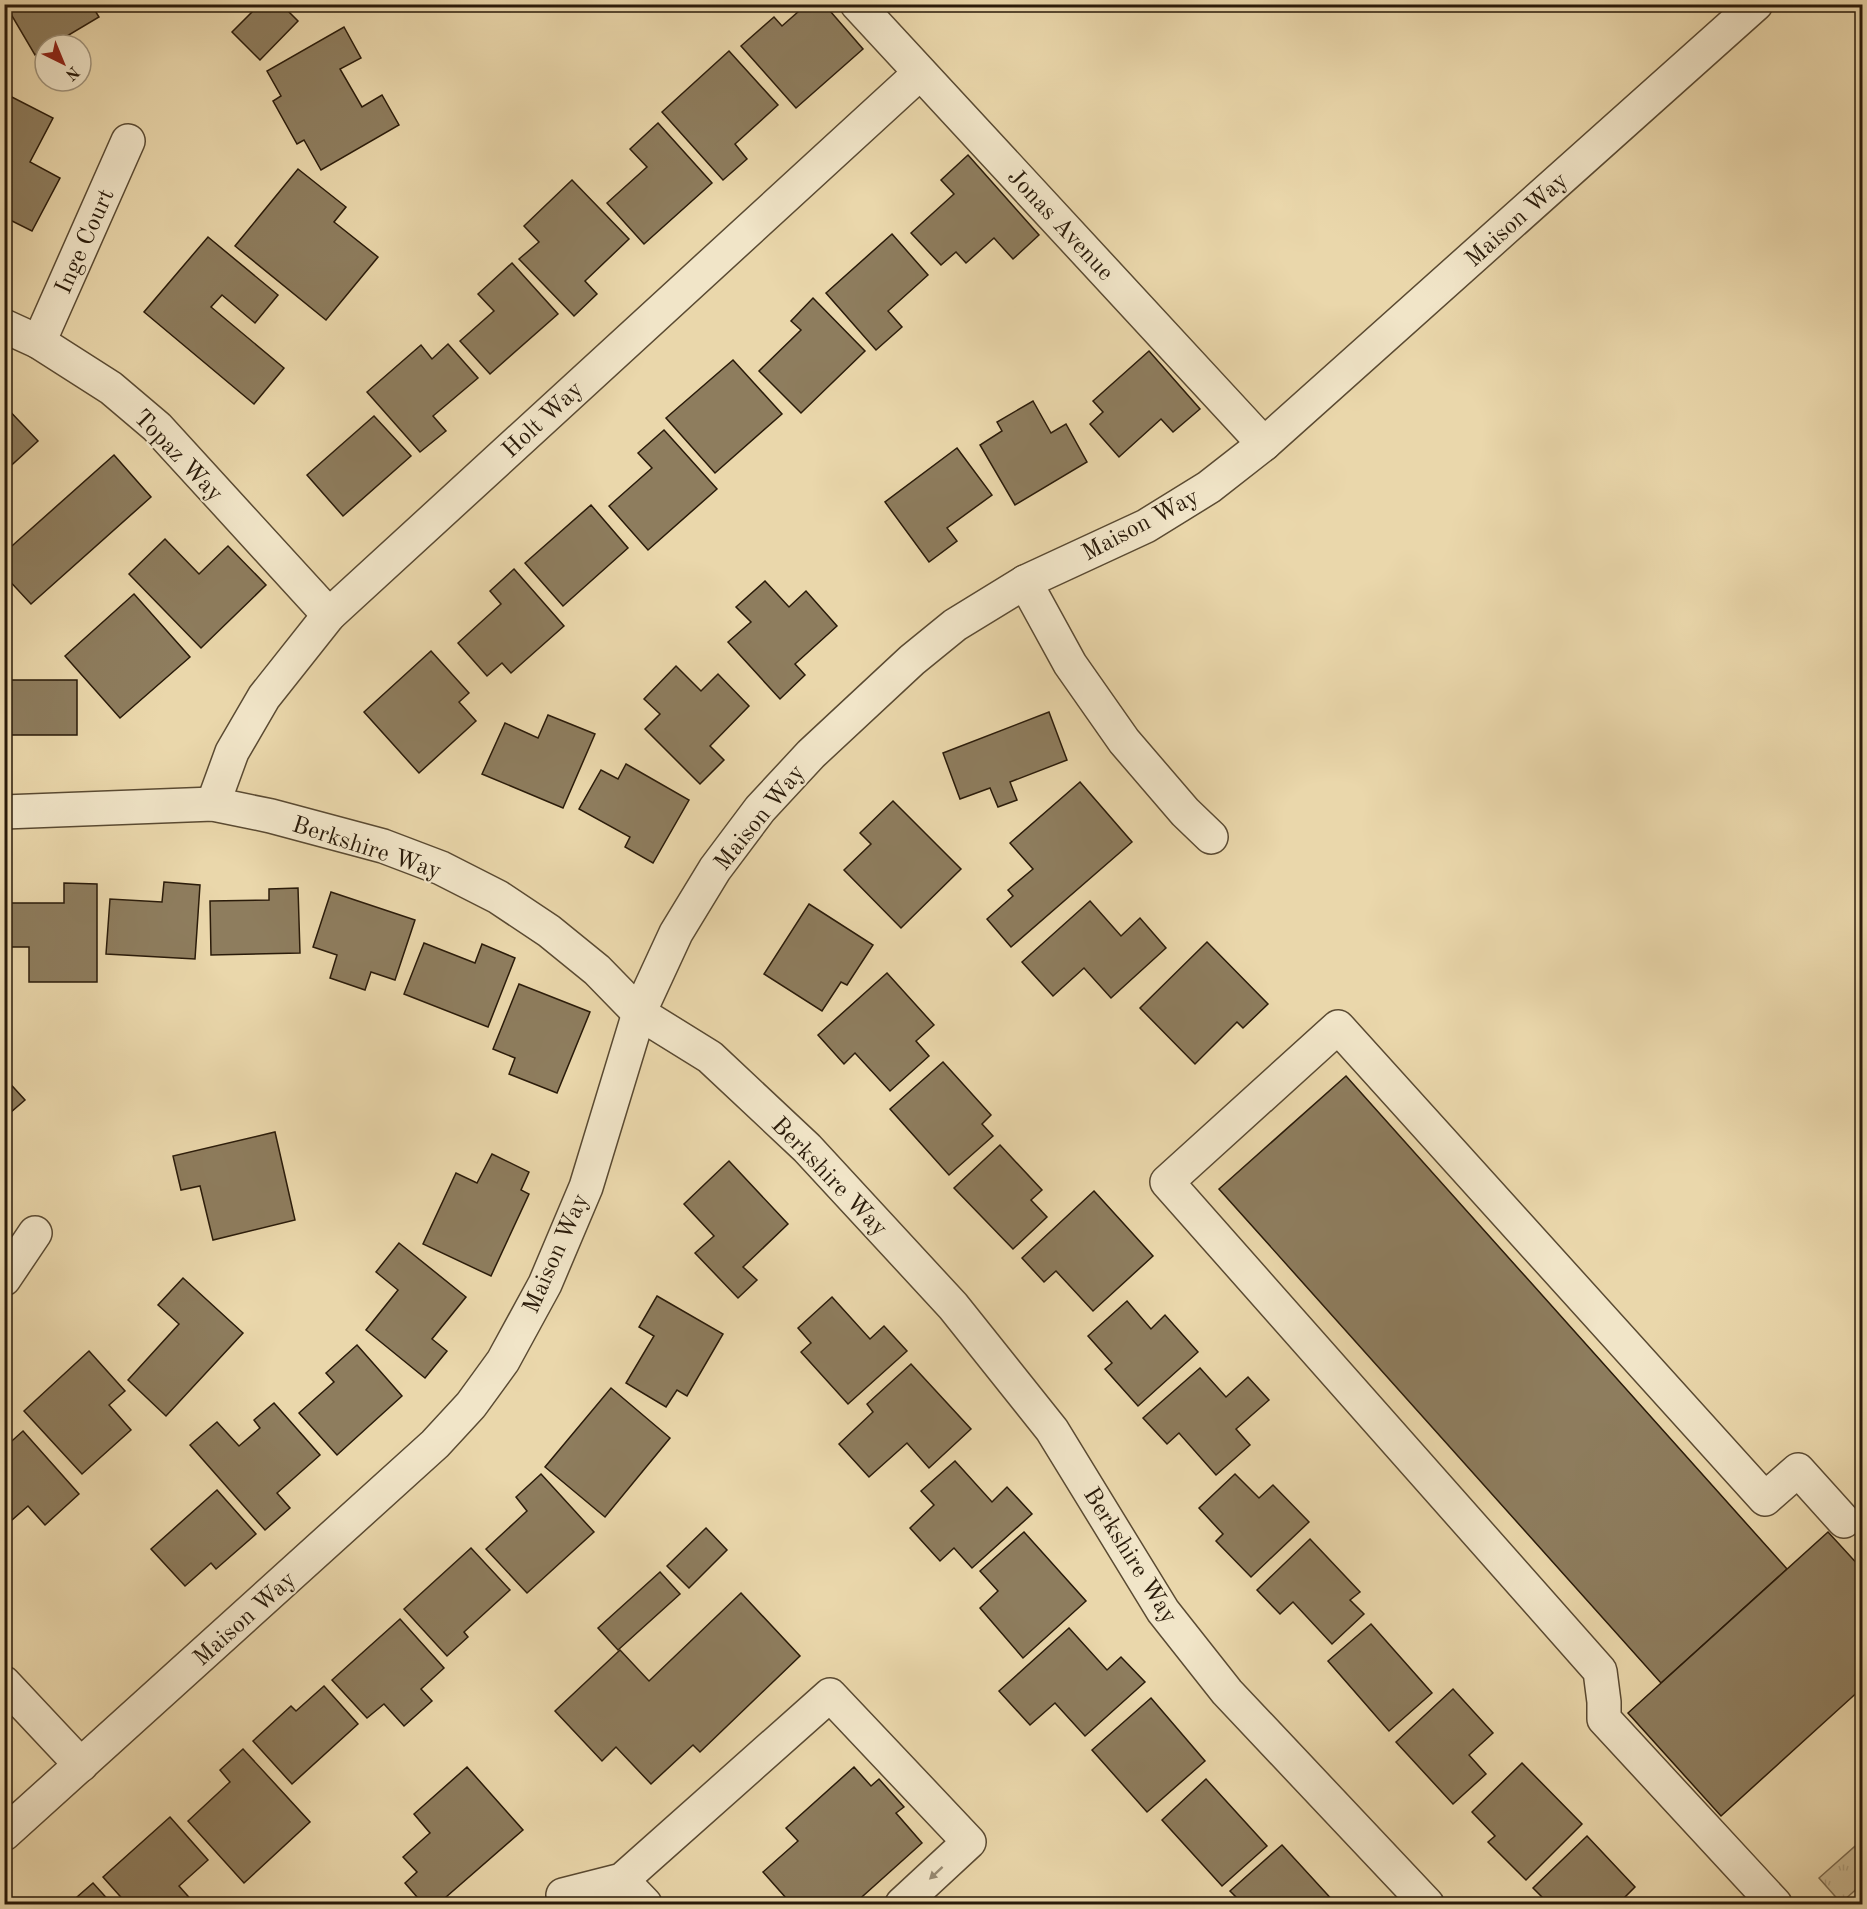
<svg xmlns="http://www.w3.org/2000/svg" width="1867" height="1909" font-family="'Old Standard TT',serif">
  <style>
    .grass { fill: url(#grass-tufts); stroke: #7a694d; stroke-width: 1.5 }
    .building { fill: #8e7d5e; stroke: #2a1b0a; stroke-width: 1.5 }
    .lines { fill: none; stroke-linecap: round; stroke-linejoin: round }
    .minor-casing { stroke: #5a4a32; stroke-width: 36 }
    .minor { stroke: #f1e5c8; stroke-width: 33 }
    .oneway { fill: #978a72 }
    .labels { text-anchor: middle; stroke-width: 4.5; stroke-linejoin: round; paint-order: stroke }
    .street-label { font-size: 24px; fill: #2a1b0a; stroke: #f1e5c8 }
  </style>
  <defs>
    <pattern id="grass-tufts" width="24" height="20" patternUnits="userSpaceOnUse" patternTransform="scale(1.5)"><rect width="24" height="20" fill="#c9b790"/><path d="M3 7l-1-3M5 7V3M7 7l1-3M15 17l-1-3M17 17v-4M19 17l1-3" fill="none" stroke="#ad9d7b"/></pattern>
  </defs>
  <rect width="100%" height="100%" fill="#ead7ab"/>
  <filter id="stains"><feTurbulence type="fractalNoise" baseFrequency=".00333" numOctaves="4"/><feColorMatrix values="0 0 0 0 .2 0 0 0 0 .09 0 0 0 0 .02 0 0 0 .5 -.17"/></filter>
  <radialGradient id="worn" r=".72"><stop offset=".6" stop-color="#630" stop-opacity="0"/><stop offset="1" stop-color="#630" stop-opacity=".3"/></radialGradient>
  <!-- grass -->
  <polygon class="grass" points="1862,1840 1862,1884 1841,1903 1819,1878"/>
  <!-- building -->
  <g class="building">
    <polygon points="5,4 91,4 99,17 52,45 45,45 45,49 35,55"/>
    <polygon points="244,4 295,4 288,11 298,21 260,60 232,32 252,12"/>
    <polygon points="807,4 824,4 863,49 796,108 741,46 774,17 782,26"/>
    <polygon points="344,27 361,58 340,69 362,107 382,95 399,125 321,170 304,140 297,144 273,101 281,96 267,71"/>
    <polygon points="729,51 778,105 735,144 747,159 723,180 662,112"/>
    <polygon points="4,93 53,118 30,162 60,178 32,231 4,217"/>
    <polygon points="658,123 712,183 644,244 607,203 647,167 630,149"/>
    <polygon points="968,155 1039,235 1013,259 994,238 966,263 956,252 941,265 911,233 954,194 941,180"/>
    <polygon points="298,169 346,207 334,222 378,257 326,320 235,246"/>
    <polygon points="572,180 629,239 585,281 597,294 574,316 519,259 539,242 524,226"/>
    <polygon points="892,234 928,275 888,311 902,327 876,350 826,293"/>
    <polygon points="208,237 278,295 255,323 222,295 211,307 284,368 254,404 144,312"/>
    <polygon points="512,263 558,314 490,374 460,341 494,311 478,294"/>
    <polygon points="813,298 865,351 801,413 759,371 801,330 791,321"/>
    <polygon points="448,344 478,378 433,416 446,431 420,452 367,392 421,345 432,359"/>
    <polygon points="1149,351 1200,409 1173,432 1161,419 1119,457 1090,424 1103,412 1093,401"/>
    <polygon points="733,360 782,414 715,473 666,418"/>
    <polygon points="1033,401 1051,433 1066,424 1087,462 1015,505 980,445 1002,431 997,422"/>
    <polygon points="4,405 38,441 4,472"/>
    <polygon points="374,416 411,456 343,516 307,475"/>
    <polygon points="664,430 717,489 648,550 609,506 652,468 638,453"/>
    <polygon points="957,448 992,495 947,528 957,541 929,562 885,502"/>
    <polygon points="114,455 151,497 31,604 4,575 4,553"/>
    <polygon points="591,505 628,548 563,606 525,563"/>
    <polygon points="165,539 199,574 228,546 266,585 201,648 129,574"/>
    <polygon points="514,569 564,626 511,673 502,663 487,676 458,643 501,604 490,591"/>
    <polygon points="765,581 789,607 806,591 837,626 795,664 805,675 780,699 728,642 751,622 736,607"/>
    <polygon points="134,594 190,657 120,718 65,656"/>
    <polygon points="431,651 469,693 459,702 476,721 419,773 364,712"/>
    <polygon points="676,666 701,691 718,674 749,706 710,746 724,760 700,784 645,729 660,714 644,699"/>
    <rect x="4" y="680" width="73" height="55"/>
    <polygon points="1049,712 1067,760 1010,782 1017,800 998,807 990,788 960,799 943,753"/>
    <polygon points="548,715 595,734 563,808 482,774 505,723 538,738"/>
    <polygon points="626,764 689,800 653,863 625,847 630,837 579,809 601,770 618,779"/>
    <polygon points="1080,782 1132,842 1011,947 987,919 1013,896 1008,890 1033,869 1010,843"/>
    <polygon points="893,801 961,869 901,928 844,870 871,844 860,833"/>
    <polygon points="164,882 200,885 195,959 106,954 110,899 162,902"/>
    <polygon points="64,883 97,884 97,982 29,982 29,947 7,947 7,903 64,903"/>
    <polygon points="298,888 300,953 211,955 210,901 269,900 269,889"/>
    <polygon points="331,892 415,920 395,980 371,972 365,990 330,978 337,955 313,947"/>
    <polygon points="1090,901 1121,936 1140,918 1166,948 1111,998 1084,968 1053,996 1022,962"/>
    <polygon points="809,904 873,945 847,985 841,982 822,1011 764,974"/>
    <polygon points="1207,942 1268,1004 1243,1028 1237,1022 1195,1064 1140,1008"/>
    <polygon points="424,943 475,963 482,944 515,958 488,1027 404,994"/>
    <polygon points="887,973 934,1025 916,1041 929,1056 890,1091 855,1053 844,1064 818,1035"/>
    <polygon points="519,984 590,1012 557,1093 509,1074 515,1058 493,1049"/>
    <polygon points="943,1062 991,1115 982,1124 993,1136 949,1175 890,1109"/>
    <polygon points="1346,1076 1787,1569 1661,1683 1219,1189"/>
    <polygon points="4,1077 25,1100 4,1118"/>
    <polygon points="275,1132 295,1220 213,1240 200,1186 181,1190 173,1156"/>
    <polygon points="1000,1145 1042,1190 1031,1200 1047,1217 1013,1249 954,1188"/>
    <polygon points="492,1154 529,1172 521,1190 529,1194 491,1276 423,1244 456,1173 477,1183"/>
    <polygon points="729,1161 788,1224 743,1267 757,1280 738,1298 695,1253 714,1236 684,1204"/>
    <polygon points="1094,1191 1153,1256 1093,1311 1056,1271 1044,1282 1022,1258"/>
    <polygon points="399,1243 466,1297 432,1339 447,1351 425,1378 366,1330 398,1290 376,1272"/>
    <polygon points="183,1278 243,1333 166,1416 128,1380 179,1324 158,1305"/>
    <polygon points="657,1296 723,1334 687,1396 677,1390 666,1407 626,1383 654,1336 639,1327"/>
    <polygon points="832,1297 870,1339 884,1326 907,1351 848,1404 801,1352 811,1343 798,1328"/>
    <polygon points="1127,1301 1151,1329 1165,1315 1198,1352 1138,1406 1105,1369 1112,1363 1088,1336"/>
    <polygon points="357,1345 402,1396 337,1455 299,1413 334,1382 326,1373"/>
    <polygon points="89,1351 125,1391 109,1405 131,1430 82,1474 24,1411"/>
    <polygon points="911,1364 971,1429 929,1468 907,1443 869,1477 839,1444 873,1412 867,1404"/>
    <polygon points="1200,1368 1226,1397 1248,1377 1269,1400 1236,1429 1250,1445 1216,1475 1179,1433 1167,1444 1143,1418"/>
    <polygon points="611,1388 670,1438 605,1517 545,1467"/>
    <polygon points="274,1403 320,1455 277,1493 290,1508 265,1530 190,1445 217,1422 239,1446 260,1428 254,1420"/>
    <polygon points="23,1431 79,1494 45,1525 28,1506 4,1527 4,1448"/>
    <polygon points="955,1461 992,1502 1007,1487 1032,1514 972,1568 954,1548 940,1561 910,1528 934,1505 921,1491"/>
    <polygon points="541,1474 594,1532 527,1593 486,1549 527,1511 516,1497"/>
    <polygon points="1235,1474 1259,1498 1273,1485 1309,1522 1251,1577 1216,1541 1223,1534 1199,1508"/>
    <polygon points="217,1490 256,1534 216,1569 211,1563 185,1586 151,1549"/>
    <polygon points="706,1528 727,1550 689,1588 667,1566"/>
    <polygon points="1024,1532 1086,1601 1023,1658 980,1608 998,1591 980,1571"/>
    <polygon points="1828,1532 1862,1569 1862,1688 1721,1816 1628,1713"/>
    <polygon points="1310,1539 1360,1592 1350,1600 1364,1614 1332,1644 1293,1602 1280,1614 1257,1590"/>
    <polygon points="471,1548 510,1590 464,1632 468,1637 447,1656 404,1609"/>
    <polygon points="660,1572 680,1594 618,1650 598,1628"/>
    <polygon points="741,1593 800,1656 700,1752 693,1745 651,1784 616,1747 602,1761 555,1711 620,1650 649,1681"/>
    <polygon points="400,1619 444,1668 421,1689 432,1701 404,1726 384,1704 367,1718 332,1680"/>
    <polygon points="1371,1624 1432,1693 1389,1731 1328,1661"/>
    <polygon points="1069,1628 1107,1670 1121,1657 1145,1682 1085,1736 1055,1703 1030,1725 999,1691"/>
    <polygon points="324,1686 358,1724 292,1784 253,1741 291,1706 296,1711"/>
    <polygon points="1453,1689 1493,1733 1469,1755 1486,1774 1453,1804 1396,1742"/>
    <polygon points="1151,1698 1205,1761 1147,1812 1092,1750"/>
    <polygon points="243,1749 310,1822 244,1883 188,1821 230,1782 220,1770"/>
    <polygon points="1522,1763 1582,1824 1526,1880 1488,1842 1495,1836 1472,1812"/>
    <polygon points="467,1767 523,1830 438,1904 423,1904 405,1883 417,1872 403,1857 430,1833 414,1814"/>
    <polygon points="854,1767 871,1786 879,1779 904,1807 896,1813 922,1843 854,1904 779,1904 786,1898 763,1872 798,1841 786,1828"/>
    <polygon points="1206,1779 1267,1846 1222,1886 1162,1820"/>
    <polygon points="170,1817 208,1860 179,1886 195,1904 127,1904 103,1877"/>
    <polygon points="1587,1836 1635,1887 1624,1898 1630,1904 1570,1904 1566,1900 1562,1904 1549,1904 1533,1888"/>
    <polygon points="1282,1845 1336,1904 1243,1904 1230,1891"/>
    <polygon points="93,1883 112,1904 69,1904"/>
  </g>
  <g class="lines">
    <!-- minor casing -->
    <g class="minor-casing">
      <g id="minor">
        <polyline points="857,4 1264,444"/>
        <polyline points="4,326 39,342 111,388 157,427 329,615"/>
        <polyline points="39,342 128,141"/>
        <polyline points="1025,582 1070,664 1124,741 1185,812 1211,837"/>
        <polyline points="213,804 232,752 264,697 329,615 920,73"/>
        <polyline points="4,812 213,804 271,816 383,846 441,868 498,897 549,931 597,970 639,1013 710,1057 807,1148 953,1306 1052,1430 1163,1611 1227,1692 1427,1904"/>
        <polyline points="4,1279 35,1233"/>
        <polyline points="4,1683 81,1765"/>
        <polyline points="4,1834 435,1444 471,1405 503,1361 545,1284 586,1187 639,1013 676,933 715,869 760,809 811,754 912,660 955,625 1025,582 1146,526 1209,487 1264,444 1756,4"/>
        <polyline points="622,1880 645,1904"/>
        <polyline points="563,1895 622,1880 830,1695 969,1842 902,1904"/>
        <polyline points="1775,1904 1604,1719 1604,1702 1600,1671 1167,1182 1338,1027 1765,1499 1798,1470 1844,1521"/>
      </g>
    </g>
    <!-- minor -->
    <use href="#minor" class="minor"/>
  </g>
  <!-- one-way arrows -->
  <defs><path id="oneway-solid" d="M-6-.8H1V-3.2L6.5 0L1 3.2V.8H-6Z" transform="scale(1.5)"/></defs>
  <use class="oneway" href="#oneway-solid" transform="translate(936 1873) rotate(137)"/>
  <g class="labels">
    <!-- street labels -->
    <g class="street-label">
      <text transform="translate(1516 219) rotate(-42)" y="8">Maison Way</text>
      <text transform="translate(1061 224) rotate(47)" y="8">Jonas Avenue</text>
      <text transform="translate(84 241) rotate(-66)" y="8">Inge Court</text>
      <text transform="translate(542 419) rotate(-43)" y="8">Holt Way</text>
      <text transform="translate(179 455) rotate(46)" y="8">Topaz Way</text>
      <text transform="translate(1140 524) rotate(-28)" y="8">Maison Way</text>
      <text transform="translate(759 817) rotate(-51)" y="8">Maison Way</text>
      <text transform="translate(367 847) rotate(18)" y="8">Berkshire Way</text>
      <text transform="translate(830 1176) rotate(46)" y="8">Berkshire Way</text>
      <text transform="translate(555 1253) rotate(-66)" y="8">Maison Way</text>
      <text transform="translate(1131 1555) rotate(58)" y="8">Berkshire Way</text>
      <text transform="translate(244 1618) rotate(-42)" y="8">Maison Way</text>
    </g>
  </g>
  <!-- margin -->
  <rect width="1867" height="1909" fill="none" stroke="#ead7ab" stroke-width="24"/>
  <rect x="6" y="6" width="1855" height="1897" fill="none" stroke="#2a1b0a" stroke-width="3"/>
  <rect x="12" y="12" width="1843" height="1885" fill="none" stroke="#2a1b0a" stroke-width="1.5"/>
  <!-- north arrow -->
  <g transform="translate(63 63) rotate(137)"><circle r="28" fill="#f1e5c8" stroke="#a1947c" stroke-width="1.5"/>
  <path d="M0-4.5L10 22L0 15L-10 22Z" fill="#8f2418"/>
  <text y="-9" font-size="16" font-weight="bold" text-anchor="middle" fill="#2a1b0a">N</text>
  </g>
  <rect width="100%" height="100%" filter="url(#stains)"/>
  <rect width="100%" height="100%" fill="url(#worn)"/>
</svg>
